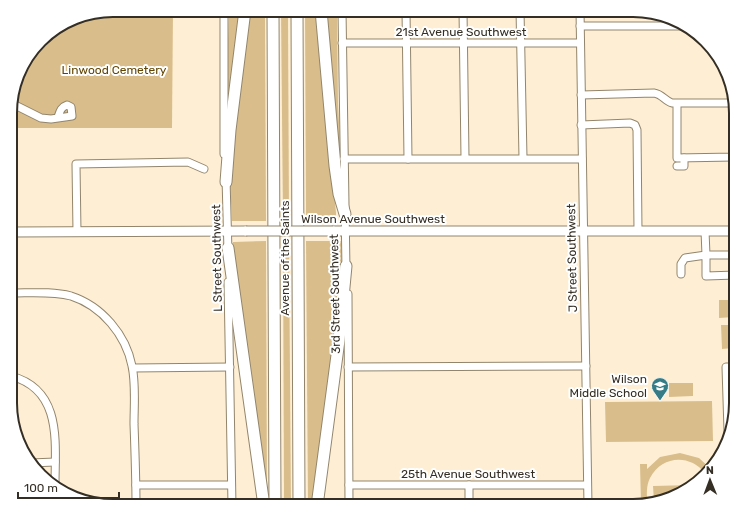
<svg xmlns="http://www.w3.org/2000/svg" width="746" height="516" font-family="Rubik,sans-serif">
  <style>
    .green { fill: #d9be8c }
    .lines { fill: none; stroke-linecap: round; stroke-linejoin: round }
    .minor-casing { stroke: #92856c; stroke-width: 9 }
    .major-casing { stroke: #92856c; stroke-width: 11 }
    .highway-casing { stroke: #92856c; stroke-width: 13 }
    .minor { stroke: #fff; stroke-width: 7 }
    .major { stroke: #fff; stroke-width: 9 }
    .highway { stroke: #fff; stroke-width: 11 }
    .major-bridge-casing { stroke: #92856c; stroke-width: 11; stroke-linecap: butt }
    .major-bridge { stroke: #fff; stroke-width: 9 }
    .labels { text-anchor: middle; stroke-width: 4; stroke-linejoin: round; paint-order: stroke }
    .street-label { font-size: 12px; fill: #342e24; stroke: #fff }
    .park-label { font-size: 12px; fill: #614504; stroke: #fff }
    .poi-label { font-size: 12px; fill: #342e24; stroke: #fff; text-anchor: end }
    .rim { fill: none; stroke: #342e24; stroke-width: 2 }
  </style>
  <rect width="100%" height="100%" fill="#feefd4"/>
  <!-- green -->
  <g class="green">
    <polygon points="113,10 173,10 172,128 11,128 11,100 24,62 45,36 80,16"/>
    <polygon points="229,10 242,10 228,121 226,102"/>
    <polygon points="248,10 265,10 266,221 232,221 230,182"/>
    <polygon points="281,10 288,10 289,221 283,221"/>
    <polygon points="305,10 318,10 336,213 336,221 306,221"/>
    <polygon points="324,10 337,10 338,103 341,159 339,162"/>
    <polygon points="266,241 267,491 233,245 233,242"/>
    <polygon points="283,241 289,241 291,506 284,506"/>
    <polygon points="306,241 341,241 342,269 314,506 308,506"/>
    <polygon points="719,300 734,300 734,317 719,318"/>
    <polygon points="721,325 732,325 733,348 722,349"/>
    <polygon points="669,383 693,383 693,396 669,397"/>
    <polygon points="712,401 713,441 606,442 605,402"/>
    <path d="M680,453L699,458L711,469L705,473C690,454 662,455 650,478C646,486 647,494 647,503L641,504L640,464H647V469L660,457Z"/>
    <polygon points="691,485 679,495 654,501 653,486"/>
  </g>
  <g class="lines">
    <!-- minor casing -->
    <g class="minor-casing">
      <g id="minor">
        <polyline points="342,10 346,270"/>
        <polyline points="406,10 408,159"/>
        <polyline points="463,10 465,158"/>
        <polyline points="520,10 523,158"/>
        <polyline points="580,10 588,506"/>
        <polyline points="580,26 681,26"/>
        <polyline points="342,43 580,43"/>
        <path d="M581,95L654,93C662,94 665,101 672,103H735"/>
        <path d="M11,103L41,118L51,119L72,116L71,107L67,105C61,107 60,111 58,117"/>
        <polyline points="677,104 677,158 734,157 734,103"/>
        <polyline points="581,125 630,123 635,125 637,130 638,231"/>
        <polyline points="224,154 224,10"/>
        <polyline points="344,159 582,159"/>
        <polyline points="677,166 684,166 684,158"/>
        <polyline points="226,178 228,252"/>
        <polyline points="705,231 706,255 736,255"/>
        <polyline points="77,232 76,164 188,162 204,169"/>
        <polyline points="681,274 681,264 685,258 706,255 706,276 736,275"/>
        <polyline points="228,282 232,506"/>
        <path d="M11,293C31,293 52,291 71,296C102,306 126,335 132,366C136,384 134,406 134,424C135,451 136,478 136,506"/>
        <polyline points="348,294 349,506"/>
        <polyline points="348,367 586,366"/>
        <polyline points="133,368 230,367"/>
        <path d="M11,376C63,390 55,443 55,486"/>
        <polyline points="728,431 726,367 736,367"/>
        <polyline points="31,463 55,462"/>
        <polyline points="136,485 231,485"/>
        <polyline points="349,485 587,485"/>
        <polyline points="469,485 469,506"/>
      </g>
    </g>
    <!-- major casing -->
    <g class="major-casing">
      <g id="major">
        <polyline points="333,231 736,231"/>
        <polyline points="11,232 246,231"/>
      </g>
    </g>
    <!-- highway casing -->
    <g class="highway-casing">
      <g id="highway">
        <polyline points="273,10 275,506"/>
        <polyline points="297,10 299,506"/>
        <polyline points="321,10 335,166 339,194 345,214"/>
        <polyline points="226,182 230,130 245,10"/>
        <polyline points="228,248 264,506"/>
        <polyline points="317,506 339,340 346,266"/>
      </g>
    </g>
    <!-- minor -->
    <use href="#minor" class="minor"/>
    <!-- major -->
    <use href="#major" class="major"/>
    <!-- highway -->
    <use href="#highway" class="highway"/>
    <!-- major-bridge casing -->
    <g class="major-bridge-casing">
      <polyline id="major-bridge" points="246,231 333,231"/>
    </g>
    <!-- major-bridge -->
    <use href="#major-bridge" class="major-bridge"/>
  </g>
  <!-- icons -->
  <defs>
    <g id="school-pin" transform="scale(0.9)"><path d="M0 17L-7.5 6A9.5 9.5 0 1 1 7.5 6Z" fill="#357c87" stroke="#fff"/><path d="M0-5L7-2L0 1L-7-2ZM-4 1L0 2.5L4 1V4Q0 6-4 4Z" fill="#fff"/></g>
  </defs>
  <g fill-rule="evenodd">
    <use href="#school-pin" x="660" y="386"/>
  </g>
  <g class="labels">
    <!-- street labels -->
    <g class="street-label">
      <text x="461" y="36">21st Avenue Southwest</text>
      <text x="373" y="223">Wilson Avenue Southwest</text>
      <text transform="translate(217 258) rotate(-91)" y="4">L Street Southwest</text>
      <text transform="translate(285 258) rotate(-90)" y="4">Avenue of the Saints</text>
      <text transform="translate(572 258) rotate(-91)" y="4">J Street Southwest</text>
      <text transform="translate(335 294) rotate(-91)" y="4">3rd Street Southwest</text>
      <text x="468" y="478">25th Avenue Southwest</text>
    </g>
    <!-- park labels -->
    <g class="park-label">
      <text x="114" y="74">Linwood Cemetery</text>
    </g>
    <!-- poi labels -->
    <g class="poi-label">
      <text x="647" y="383">Wilson<tspan x="647" dy="14">Middle School</tspan></text>
    </g>
  </g>
  <!-- crop -->
  <path d="M0 0H746V516H0ZM113 17H633A96 96 0 0 1 729 113V403A96 96 0 0 1 633 499H113A96 96 0 0 1 17 403V113A96 96 0 0 1 113 17Z" fill="#fff" fill-rule="evenodd"/>
  <path class="rim" d="M113 17H633A96 96 0 0 1 729 113V403A96 96 0 0 1 633 499H113A96 96 0 0 1 17 403V113A96 96 0 0 1 113 17Z"/>
  <!-- north arrow -->
  <g transform="translate(710 480) rotate(359)" stroke="#ffffff" stroke-width="3" paint-order="stroke">
  <path d="M0-3L7 15L0 10L-7 15Z" fill="#342e24"/>
  <text y="-6" font-size="11" font-weight="bold" text-anchor="middle" fill="#342e24">N</text>
  </g>
  <!-- scale -->
  <path d="M18 492v6h101v-6" fill="none" stroke="#342e24" stroke-width="2"/>
  <text x="24" y="492" font-size="12" fill="#342e24" stroke="#ffffff" stroke-width="3" paint-order="stroke">100 m</text>
</svg>
